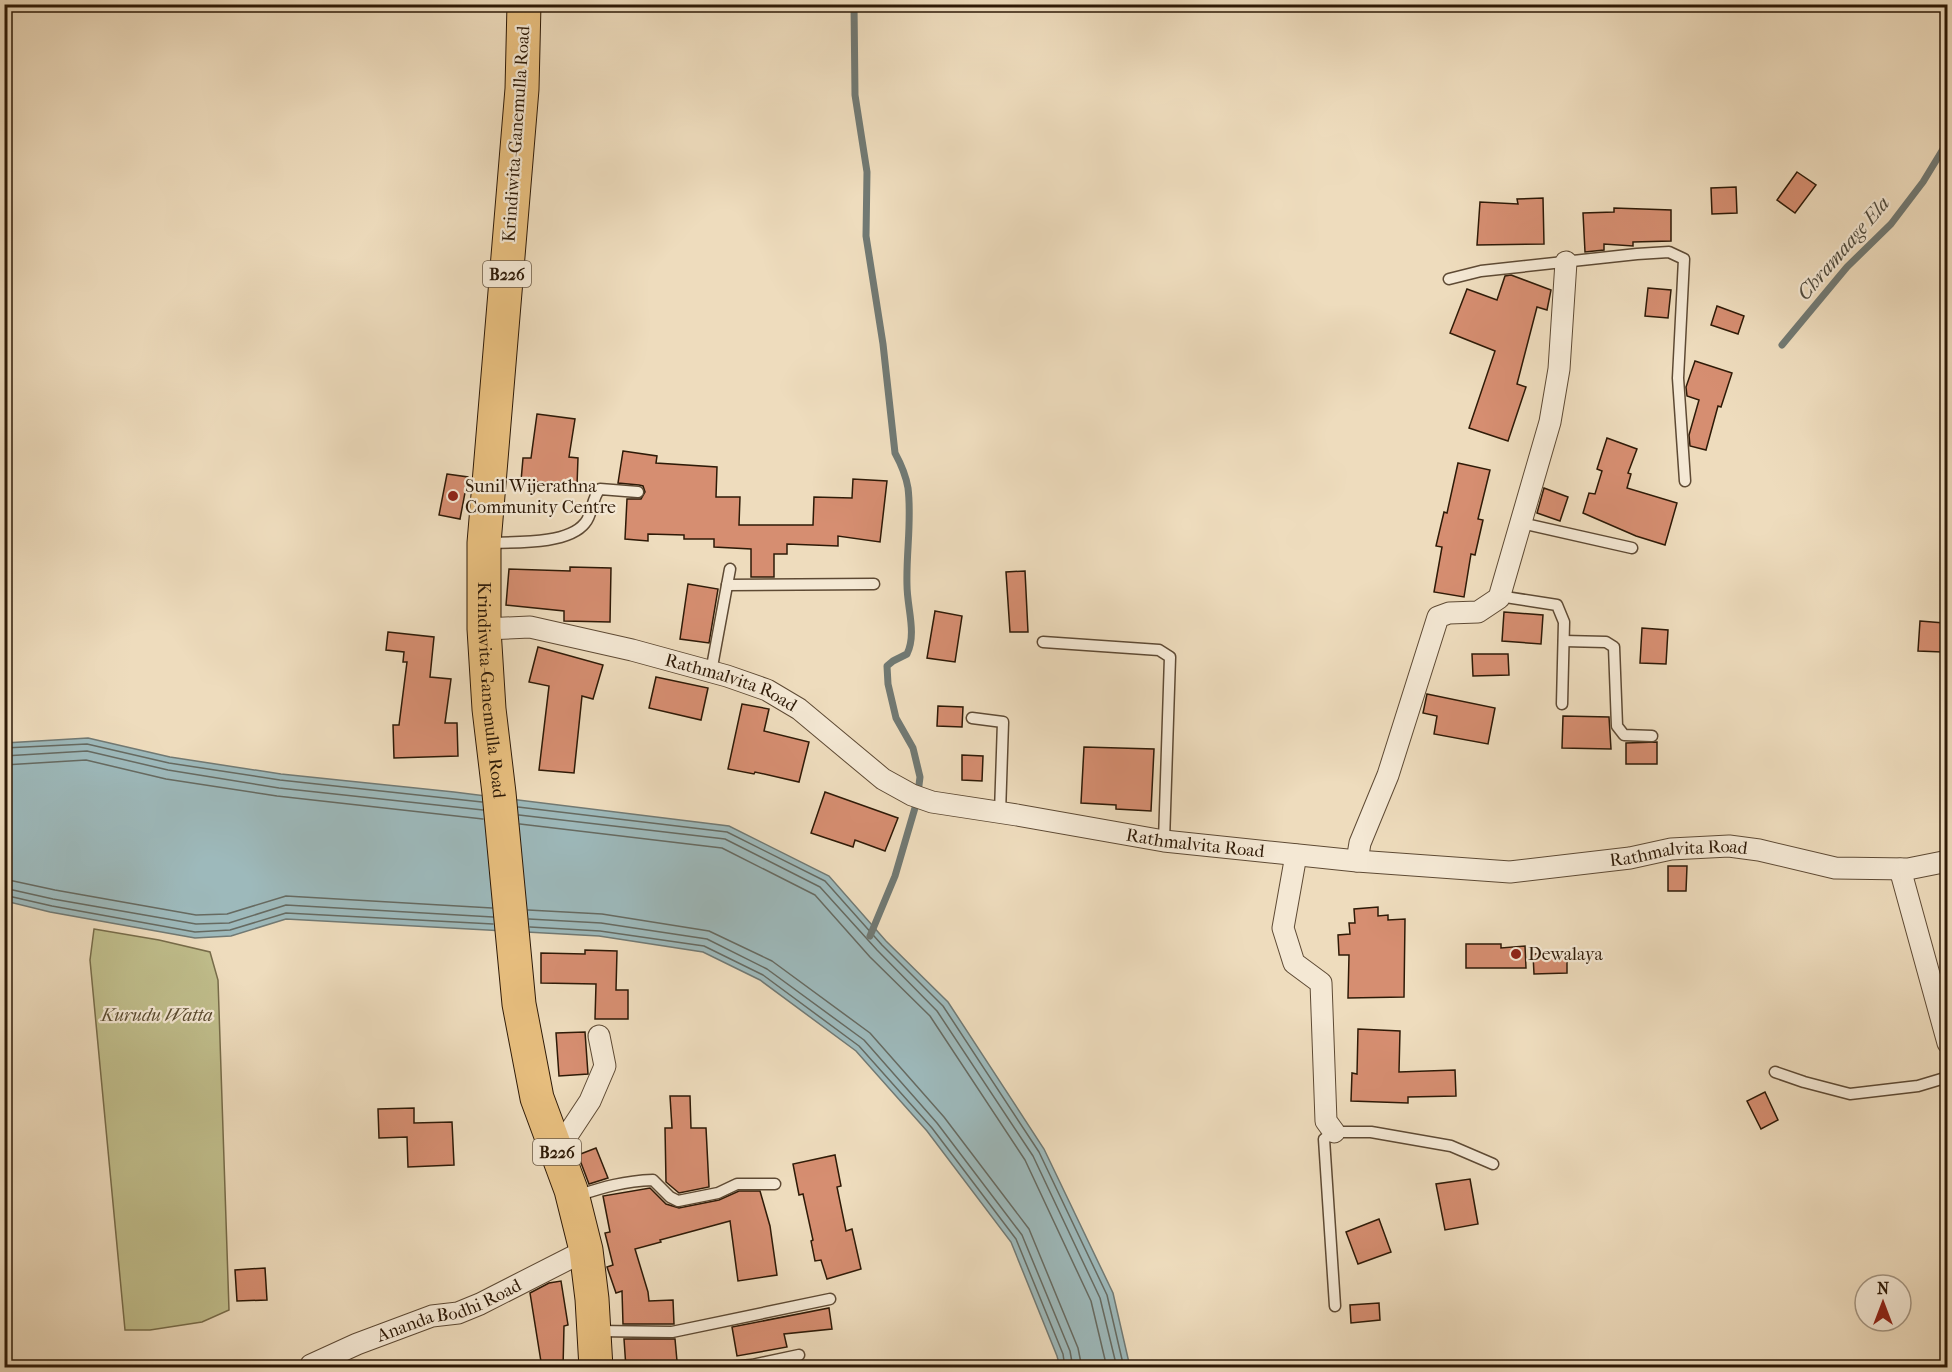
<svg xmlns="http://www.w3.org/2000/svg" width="1952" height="1372" font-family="'IM FELL French Canon',serif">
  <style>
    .green { fill: #c0be8c; stroke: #776c4a; stroke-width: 1.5 }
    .water { fill: #9db9bb; stroke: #717973; stroke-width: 1.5 }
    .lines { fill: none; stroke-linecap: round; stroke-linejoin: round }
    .shore { stroke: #666a61; stroke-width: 1.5 }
    .stream { stroke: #717973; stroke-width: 7 }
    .building { fill: #d68e71; stroke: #2e1a07; stroke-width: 1.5 }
    .service-casing { stroke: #5e4a34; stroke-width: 13 }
    .minor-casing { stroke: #5e4a34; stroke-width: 23 }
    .primary-casing { stroke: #2e1a07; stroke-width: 35 }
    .service { stroke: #f4e8d4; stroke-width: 10 }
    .minor { stroke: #f4e8d4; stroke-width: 21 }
    .primary { stroke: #e7be7e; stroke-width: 33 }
    .poi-dot { fill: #8f2418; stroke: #f4e8d4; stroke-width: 2 }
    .labels { text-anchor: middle; stroke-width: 4.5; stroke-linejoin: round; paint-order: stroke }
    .shield { fill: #f4e8d4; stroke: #695844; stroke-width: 1.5 }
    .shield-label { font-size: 16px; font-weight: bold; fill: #2e1a07 }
    .street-label { font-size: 18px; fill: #2e1a07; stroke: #f4e8d4 }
    .poi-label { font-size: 18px; fill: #2e1a07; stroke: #f4e8d4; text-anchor: start }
    .park-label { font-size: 18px; font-style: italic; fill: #5a4b2f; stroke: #f4e8d4 }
    .water-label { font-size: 20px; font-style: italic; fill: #4f4a3d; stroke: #f4e8d4 }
  </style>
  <rect width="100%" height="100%" fill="#eedcbd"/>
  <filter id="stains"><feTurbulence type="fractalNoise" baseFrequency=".00333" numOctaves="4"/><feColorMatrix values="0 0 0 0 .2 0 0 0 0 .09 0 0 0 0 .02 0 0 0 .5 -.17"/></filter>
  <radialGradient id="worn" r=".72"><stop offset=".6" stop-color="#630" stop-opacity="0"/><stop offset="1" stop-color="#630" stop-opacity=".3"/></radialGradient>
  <!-- green -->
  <polygon class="green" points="94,929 159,940 210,952 218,980 229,1310 202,1322 150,1330 125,1330 90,960"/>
  <!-- water -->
  <polygon class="water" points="88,738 170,757 281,774 454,792 729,826 829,876 886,941 948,1002 1044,1149 1113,1293 1130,1367 1060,1367 1057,1356 1011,1242 927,1131 856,1051 760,980 703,952 599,936 286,919 231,936 195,938 50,912 5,901 5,743"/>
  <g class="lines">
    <!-- shore -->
    <g class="shore">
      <polyline points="4,748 87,744 169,763 280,780 482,802"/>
      <polyline points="4,756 87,751 168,770 279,788 483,810"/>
      <polyline points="4,765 86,760 166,779 277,796 483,819"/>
      <polyline points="518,807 727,832 825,881 882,945 943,1006 1039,1152 1107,1295 1124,1368"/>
      <polyline points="519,815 725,839 820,887 877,950 937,1011 1033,1156 1100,1298 1117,1368"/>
      <polyline points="520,824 722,848 815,895 870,957 930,1016 1025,1160 1091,1301 1107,1368"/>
      <polyline points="4,879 55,890 196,915 227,914 286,896 492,908"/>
      <polyline points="4,888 53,899 196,924 229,923 286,905 493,917"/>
      <polyline points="4,895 52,906 195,932 230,930 286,913 493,924"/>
      <polyline points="528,910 602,914 709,931 772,961 870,1033 944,1117 1029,1229 1078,1348 1082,1368"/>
      <polyline points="529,919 601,923 707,939 767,969 864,1040 937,1123 1022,1235 1070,1351 1073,1368"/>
      <polyline points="530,927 600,931 704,946 763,975 859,1046 932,1128 1016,1239 1063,1354 1065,1368"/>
    </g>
    <!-- stream -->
    <g class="stream">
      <path d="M854,4L855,95L867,172L866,236L883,344L895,453C901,464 906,476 908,488C912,520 906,553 907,585C907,608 917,633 907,654L893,661L887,666L888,684L896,718L913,748L920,777L917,801L895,876L870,936"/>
      <polyline points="1782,345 1847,267 1891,224 1923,182 1948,141"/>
    </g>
  </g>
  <!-- building -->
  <g class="building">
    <polygon points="1797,172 1816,185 1795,213 1777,200"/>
    <polygon points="1736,187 1737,213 1712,214 1711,188"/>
    <polygon points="1543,198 1544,244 1477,245 1480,202 1518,204 1517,199"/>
    <polygon points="1614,208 1671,210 1671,241 1633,242 1633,246 1604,244 1604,250 1585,252 1583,213 1614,212"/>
    <polygon points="1511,275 1551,290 1547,310 1537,307 1517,384 1526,387 1508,441 1469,428 1495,351 1450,333 1467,289 1497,300 1505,276"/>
    <polygon points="1648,288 1671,290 1668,318 1645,316"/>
    <polygon points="1717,306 1744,316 1738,334 1711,325"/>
    <polygon points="1695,361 1732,373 1721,407 1718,406 1706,450 1690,446 1689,435 1699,400 1687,396 1686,387"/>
    <polygon points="537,414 575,419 569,457 578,458 577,485 521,481 523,458 531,458"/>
    <polygon points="1607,438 1637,449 1628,473 1631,474 1627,488 1677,503 1665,545 1636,536 1583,513 1589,493 1595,494 1602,471 1597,469"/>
    <polygon points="623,451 657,456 656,463 717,467 716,497 740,497 739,525 813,525 814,497 852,498 853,479 887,481 880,542 838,536 838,546 787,544 787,554 774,554 774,577 751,577 751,549 714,547 714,539 684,539 684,535 648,534 648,541 625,539 627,499 641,499 645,492 643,486 639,485 618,483"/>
    <polygon points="1458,463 1490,470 1478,519 1483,520 1475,555 1471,554 1464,597 1434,592 1442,547 1436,546 1444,512 1447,513"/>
    <polygon points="447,474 468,477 460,519 439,515"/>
    <polygon points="1544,488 1568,497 1560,521 1537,513"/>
    <polygon points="570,567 611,568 610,622 564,621 564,611 506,605 509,569 570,571"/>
    <polygon points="1025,571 1028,632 1010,632 1006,572"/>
    <polygon points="688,584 718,589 709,643 680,639"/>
    <polygon points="935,611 962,616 955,662 927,658"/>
    <polygon points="1504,612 1543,615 1541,644 1502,641"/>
    <polygon points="1920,621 1944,623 1942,652 1918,651"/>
    <polygon points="1642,628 1668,630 1666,664 1640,663"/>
    <polygon points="388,632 434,637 430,677 451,679 445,723 457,723 458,756 394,758 393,725 399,725 407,662 403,662 404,652 386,650"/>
    <polygon points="538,647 603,665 593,699 582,696 574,773 539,770 549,686 529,682"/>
    <polygon points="1472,654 1508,654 1509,675 1473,676"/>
    <polygon points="656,677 708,688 701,720 649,708"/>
    <polygon points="1427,694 1495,708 1488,744 1434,734 1437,716 1423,713"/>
    <polygon points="742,704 769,709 764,731 809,742 799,782 755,772 754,774 728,769"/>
    <polygon points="938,706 963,707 962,727 937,726"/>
    <polygon points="1563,716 1609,717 1611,749 1562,748"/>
    <polygon points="1657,742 1657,764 1626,764 1626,743"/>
    <polygon points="1084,747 1154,749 1151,811 1116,809 1116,805 1081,803"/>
    <polygon points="962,755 983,756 982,781 962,780"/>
    <polygon points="825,792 898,818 885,851 855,840 853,847 811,833"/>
    <polygon points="1668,866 1687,866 1686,891 1668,891"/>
    <polygon points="1378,907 1378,916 1388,915 1388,920 1405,919 1404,997 1348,998 1349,955 1339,955 1338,935 1350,934 1349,923 1355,923 1354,909"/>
    <polygon points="1466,944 1501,944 1501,948 1525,946 1526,968 1466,968"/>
    <polygon points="585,950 617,951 616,990 628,990 628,1019 595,1019 596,984 541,983 541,953 585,954"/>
    <polygon points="1567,953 1567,973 1534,974 1533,954"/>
    <polygon points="1358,1029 1400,1031 1399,1072 1455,1070 1456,1096 1408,1097 1408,1103 1351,1101 1352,1073 1357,1074"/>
    <polygon points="585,1032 588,1074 559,1076 556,1033"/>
    <polygon points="1765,1092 1778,1120 1761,1129 1747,1101"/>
    <polygon points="670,1096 690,1096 691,1128 706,1128 709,1187 679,1193 666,1182 665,1128 672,1128"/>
    <polygon points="414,1108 414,1123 452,1122 454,1165 408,1167 407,1137 379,1138 378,1109"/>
    <polygon points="596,1148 608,1178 589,1184 578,1155"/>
    <polygon points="835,1155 841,1186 837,1187 846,1231 852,1229 861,1269 827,1279 821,1260 815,1261 811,1241 813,1240 803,1194 799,1195 793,1164"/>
    <polygon points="1470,1179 1478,1224 1445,1230 1436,1184"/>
    <polygon points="650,1188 666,1204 679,1208 719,1200 739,1191 760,1191 770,1226 777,1275 738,1281 730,1221 660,1240 661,1242 635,1249 648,1292 649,1301 673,1300 674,1324 623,1324 622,1291 616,1293 607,1267 613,1265 605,1233 610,1232 603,1196"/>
    <polygon points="1379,1219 1391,1252 1358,1264 1346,1232"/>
    <polygon points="265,1268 267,1300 237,1301 235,1270"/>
    <polygon points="561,1281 568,1325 564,1326 563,1368 542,1368 530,1293 549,1283"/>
    <polygon points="1379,1303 1380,1320 1351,1323 1350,1305"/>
    <polygon points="829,1308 832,1329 784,1334 787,1347 737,1356 732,1327"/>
    <polygon points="624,1339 675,1339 677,1361 659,1363 659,1368 626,1368"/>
  </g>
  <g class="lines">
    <!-- service casing -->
    <g class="service-casing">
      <g id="service">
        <polyline points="1449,279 1481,271 1637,254 1669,252 1684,259 1678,378 1685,481"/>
        <polyline points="1521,523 1632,548"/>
        <path d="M487,543C513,542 568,545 585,523C593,514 591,499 600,489L638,492"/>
        <polyline points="727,585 874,584"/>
        <polyline points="1499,596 1557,605 1564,622 1562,704"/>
        <polyline points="1564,641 1606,642 1614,647 1617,726 1624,735 1652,736"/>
        <polyline points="1043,642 1159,650 1170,657 1164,841"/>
        <polyline points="711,672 730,569"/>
        <polyline points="972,718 1003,722 1000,813"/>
        <polyline points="1775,1072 1804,1082 1850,1094 1918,1086 1948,1077"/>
        <path d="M576,1196C604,1187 624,1181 653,1180L670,1197L678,1201L718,1193L737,1184H775"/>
        <polyline points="1335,1306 1324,1139 1334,1132 1371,1132 1451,1146 1493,1164"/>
        <polyline points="597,1331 672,1332 830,1299"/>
        <polyline points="714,1368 752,1365 799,1355"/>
      </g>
    </g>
    <!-- minor casing -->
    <g class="minor-casing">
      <g id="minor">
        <path id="s1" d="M484,629L530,627L632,650L727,676L767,690L799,709L883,779L912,795L932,802L1017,815L1164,841L1357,861L1510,872L1630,858L1671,849L1729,846L1759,850L1835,868L1908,869L1948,861"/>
        <polyline points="1296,855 1283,928 1294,963 1321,983 1326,1121 1334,1132"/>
        <polyline points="1357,861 1360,843 1388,775 1438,617 1449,613 1478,612 1499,598 1550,422 1559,369 1566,262"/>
        <polyline points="1900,869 1948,1043"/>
        <polyline points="557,1151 590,1101 605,1066 599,1036"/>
        <path id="s2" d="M310,1368L311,1365L357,1344L432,1316L458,1313L480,1304L586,1250"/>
      </g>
    </g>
    <!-- primary casing -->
    <g class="primary-casing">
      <g id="primary">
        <path id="s3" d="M524,4L522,89L484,543V629L489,709L499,793L519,1004L537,1098L571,1190L586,1250L592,1299L596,1368"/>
      </g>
    </g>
    <!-- service -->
    <use href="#service" class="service"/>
    <!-- minor -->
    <use href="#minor" class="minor"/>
    <!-- primary -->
    <use href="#primary" class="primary"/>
  </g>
  <!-- markers -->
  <g class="poi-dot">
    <circle cx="453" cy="496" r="6"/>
    <circle cx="1516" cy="954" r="6"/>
  </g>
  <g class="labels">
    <!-- shield labels -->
    <g class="shield">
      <rect x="483" y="261" width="48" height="26" rx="4.5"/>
      <rect x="533" y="1139" width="48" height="26" rx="4.5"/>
    </g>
    <g class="shield-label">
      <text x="507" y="280">B226</text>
      <text x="557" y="1158">B226</text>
    </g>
    <!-- street labels -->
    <g class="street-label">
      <text transform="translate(516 134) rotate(-86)" y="6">Krindiwita-Ganemulla Road</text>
      <text dy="6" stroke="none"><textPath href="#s1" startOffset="255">Rathmalvita Road</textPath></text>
      <text dy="6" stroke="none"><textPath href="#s3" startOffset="688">Krindiwita-Ganemulla Road</textPath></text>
      <text dy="6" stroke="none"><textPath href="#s1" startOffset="759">Rathmalvita Road</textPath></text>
      <text dy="6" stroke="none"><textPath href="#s1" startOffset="1245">Rathmalvita Road</textPath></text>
      <text dy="6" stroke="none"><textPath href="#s2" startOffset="152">Ananda Bodhi Road</textPath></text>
    </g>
    <!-- poi labels -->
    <g class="poi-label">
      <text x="465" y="492">Sunil Wijerathna<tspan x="465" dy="21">Community Centre</tspan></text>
      <text x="1528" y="960">Dewalaya</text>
    </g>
    <!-- park labels -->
    <g class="park-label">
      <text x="157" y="1021">Kurudu Watta</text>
    </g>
    <!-- water labels -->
    <g class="water-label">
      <text transform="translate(1843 248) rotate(-49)" y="7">Chramaage Ela</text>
    </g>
  </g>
  <!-- margin -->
  <rect width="1952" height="1372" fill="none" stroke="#eedcbd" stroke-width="24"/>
  <rect x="6" y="6" width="1940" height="1360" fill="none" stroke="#2e1a07" stroke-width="3"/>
  <rect x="12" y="12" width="1928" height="1348" fill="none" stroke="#2e1a07" stroke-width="1.5"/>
  <!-- north arrow -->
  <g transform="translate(1883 1303)"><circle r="28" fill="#f4e8d4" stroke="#a59682" stroke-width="1.5"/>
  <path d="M0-4.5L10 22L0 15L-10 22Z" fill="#8f2418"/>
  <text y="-9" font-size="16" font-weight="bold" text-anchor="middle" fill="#2e1a07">N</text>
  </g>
  <rect width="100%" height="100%" filter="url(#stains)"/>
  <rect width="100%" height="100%" fill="url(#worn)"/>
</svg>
